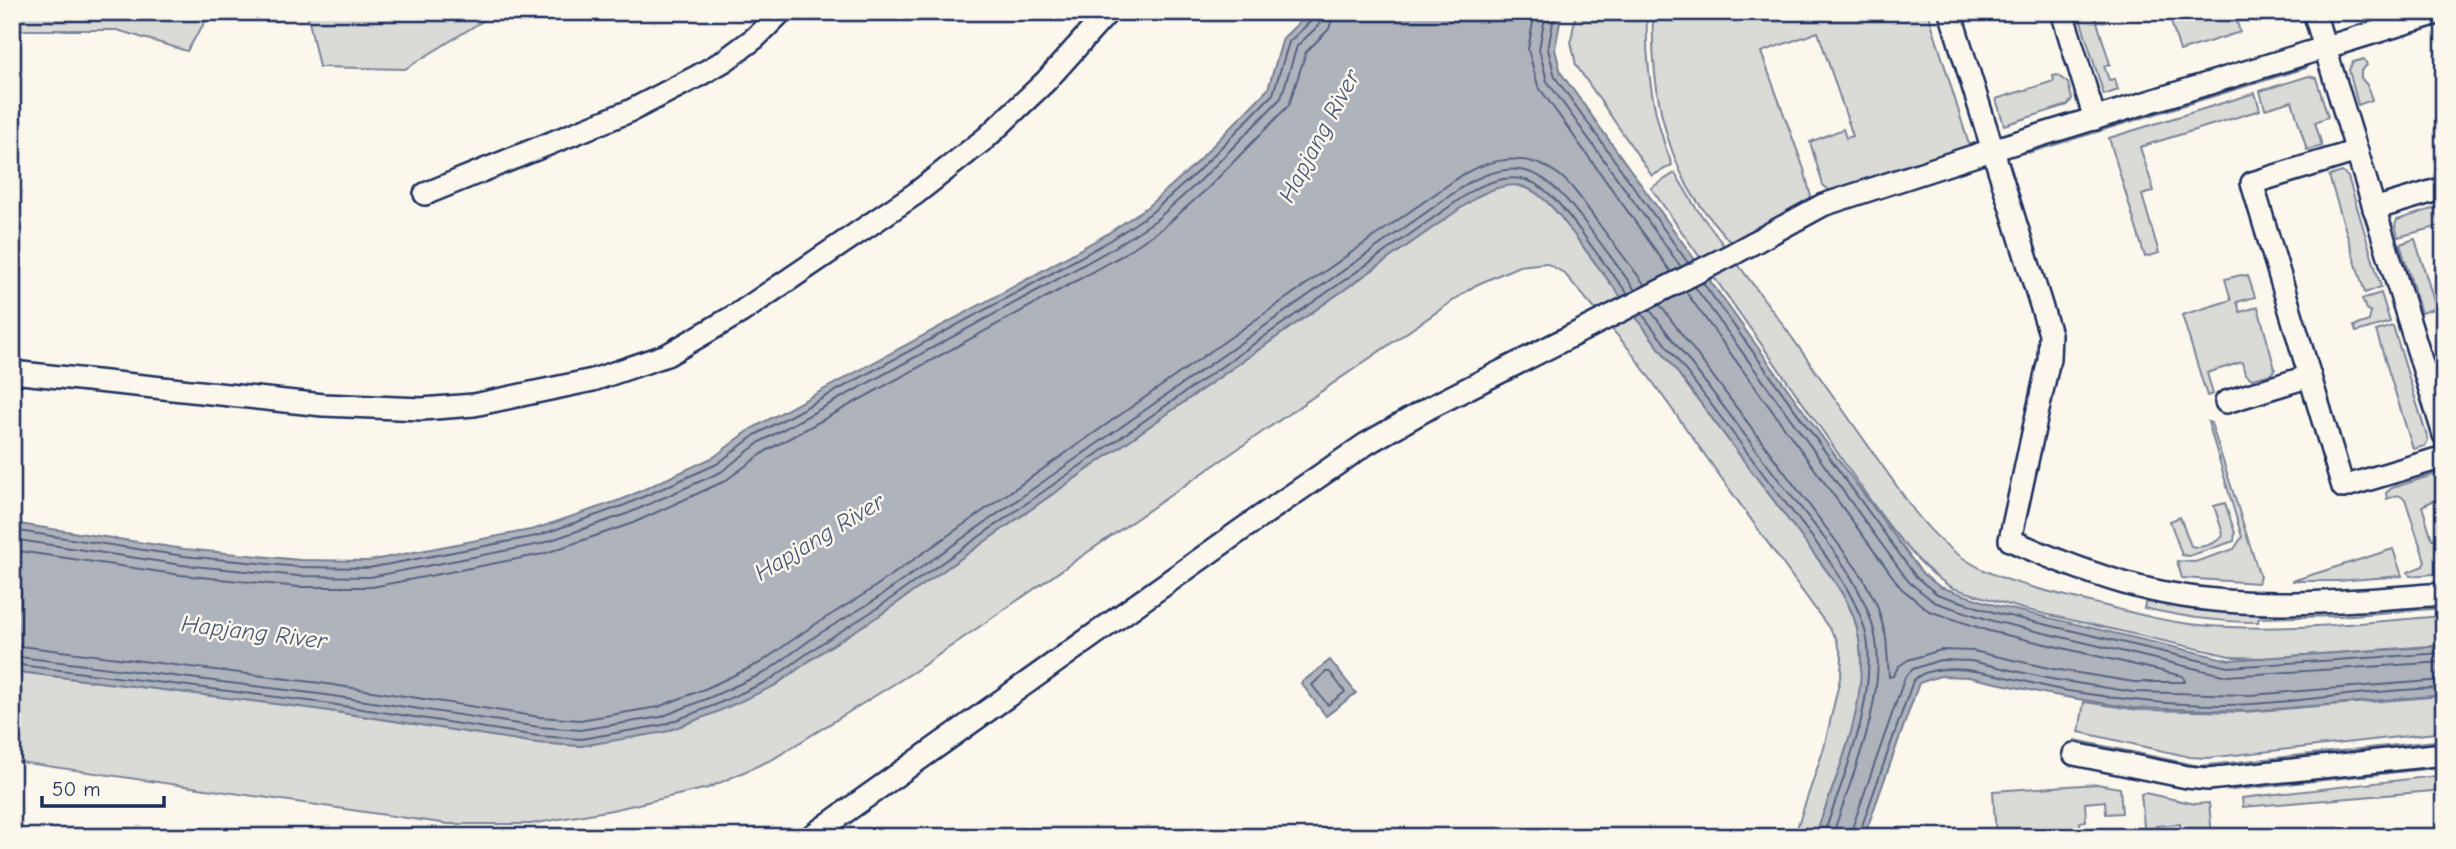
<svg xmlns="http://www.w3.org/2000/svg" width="2456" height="849" font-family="'Comic Neue',sans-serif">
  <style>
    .green { fill: #dadad7; stroke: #7a849a; stroke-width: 2 }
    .water { fill: #afb3bb; stroke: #747e96; stroke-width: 2 }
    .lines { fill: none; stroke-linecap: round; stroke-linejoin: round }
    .shore { stroke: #566483; stroke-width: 2 }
    .minor-casing { stroke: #1b2f5e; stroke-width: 26 }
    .minor { stroke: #fbf7ec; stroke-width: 21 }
    .labels { text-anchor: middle; stroke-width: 5; stroke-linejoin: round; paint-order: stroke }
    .water-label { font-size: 24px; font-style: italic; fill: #47577a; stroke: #fbf7ec }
  </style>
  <rect width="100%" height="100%" fill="#fbf7ec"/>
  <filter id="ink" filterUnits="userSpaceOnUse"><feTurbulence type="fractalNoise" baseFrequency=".0143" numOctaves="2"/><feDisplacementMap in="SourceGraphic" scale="14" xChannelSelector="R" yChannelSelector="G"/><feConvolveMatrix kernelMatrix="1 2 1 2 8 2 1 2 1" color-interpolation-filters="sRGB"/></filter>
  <g filter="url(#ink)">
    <!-- green -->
    <g class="green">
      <polygon points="12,12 211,12 187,51 117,30 12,30"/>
      <polygon points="307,12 497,12 405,69 319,67"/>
      <path d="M1576,12H1647C1645,64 1653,117 1672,165L1652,176L1576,65L1571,41Z"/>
      <path d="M1653,12H1928L1970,148L1830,191L1823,185L1810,142L1843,129L1846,138L1853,136L1818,32L1761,52L1804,169L1811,197L1804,205L1731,243C1716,225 1699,207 1688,187C1660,134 1651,71 1653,12Z"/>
      <polygon points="2078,12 2094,12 2110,64 2104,66 2109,80 2115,79 2118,90 2104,95"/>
      <polygon points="2168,12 2234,12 2240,32 2180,51"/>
      <polygon points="2364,59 2367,65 2361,71 2361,78 2367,85 2372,100 2358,105 2349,70 2353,62"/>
      <polygon points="2305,65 2306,68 2028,153 2027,150"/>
      <polygon points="2057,75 2068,83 2072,99 2068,105 2004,125 1996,99 2054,81 2053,76"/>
      <polygon points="2309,76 2316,78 2328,117 2315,122 2322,146 2307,150 2292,101 2265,109 2260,91"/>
      <polygon points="2255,93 2260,110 2140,147 2154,191 2142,195 2159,253 2145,257 2109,138"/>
      <polygon points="2342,172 2348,177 2381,287 2365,293 2329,176"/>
      <path d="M1675,173L1696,208L1781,322L1915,512C1962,572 2003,580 2074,598C2115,608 2157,621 2199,625C2278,633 2364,622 2444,616V645L2263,658L2234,657L2023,609L1953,588C1908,564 1854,476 1824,433C1766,351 1709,269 1651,188Z"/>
      <path d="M1509,184C1535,188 1544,197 1560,216L1811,550C1827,571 1845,593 1854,618C1878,690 1838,769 1815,837H1794L1824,748L1841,674L1842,657L1836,638L1629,349L1564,273L1546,263L1519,266L1476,285L915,671L773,759L708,788L612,810L531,824H448L12,761V671L316,709L537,743L581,746L774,686L826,649L880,615L1478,196L1494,187Z"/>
      <polygon points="2444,205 2444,225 2398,237 2395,225 2397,220"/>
      <polygon points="2415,239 2436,308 2421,313 2400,244"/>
      <polygon points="2241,275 2248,276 2255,297 2237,302 2240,312 2258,307 2275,369 2271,374 2252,379 2245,374 2242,362 2207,373 2213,394 2207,396 2182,315 2231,300 2225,279"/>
      <polygon points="2381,293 2390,322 2356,332 2354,326 2369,321 2371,312 2366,309 2362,299"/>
      <polygon points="2393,326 2428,440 2425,446 2413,449 2376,331"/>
      <polygon points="2208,422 2211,423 2260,577 2258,583 2182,578 2177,561 2195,562 2234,549 2242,537"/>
      <polygon points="2439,473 2444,489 2443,496 2422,506 2432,539 2444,536 2444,573 2410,576 2408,572 2423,566 2425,561 2405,499 2398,495 2387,499 2386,493 2392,488"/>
      <path d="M2225,503L2235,533L2234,541L2189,556L2182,555L2170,521L2180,517L2191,546C2201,549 2214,544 2222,537L2223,533L2214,506Z"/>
      <polygon points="2393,549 2402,576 2337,581 2292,581"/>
      <path d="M2146,600L2192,609L2258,613L2444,603V608L2339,616L2259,618L2258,622C2217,622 2184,617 2144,608Z"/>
      <polygon points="2444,696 2444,732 2207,758 2190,757 2079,732 2084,702 2139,710 2245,712"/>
      <polygon points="2075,740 2199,766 2444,740 2444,744 2198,770 2074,744"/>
      <polygon points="2444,762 2444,767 2233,790 2237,786"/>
      <polygon points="2444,775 2444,790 2243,807 2242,798"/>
      <polygon points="2097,784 2120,788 2122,813 2106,814 2105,801 2085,803 2086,821 2080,822 2081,837 1996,837 1993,791"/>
      <polygon points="2145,793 2195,804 2209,803 2212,836 2181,837 2180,824 2156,826 2157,837 2145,837 2141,794"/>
    </g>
    <!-- water -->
    <g class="water">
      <path d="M1310,12H1562L1555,49L1561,73L1848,473L1922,573L1940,587L1998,606L2229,660L2444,646V695L2250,711L2132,708L2048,694L1968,677L1940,676L1919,683L1864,837H1815C1838,769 1877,690 1854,618C1845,593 1827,571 1811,550L1560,216C1533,184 1516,176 1478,196L880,615L826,649L774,686L717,712L665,732L581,746L537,743L316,709L12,671V523L184,549L300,560L368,561L535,529L623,499L714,457L751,429L1033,276L1107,234L1147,207L1189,170L1268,89L1283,38Z"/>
      <polygon points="1330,660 1356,693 1326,716 1301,683"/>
    </g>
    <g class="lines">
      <!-- shore -->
      <g class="shore">
        <polyline points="1535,12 1528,49 1538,86 1671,272"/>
        <polyline points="1546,12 1539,49 1547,81 1681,267"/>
        <polyline points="1555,12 1548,49 1555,77 1688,263"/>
        <polyline points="1703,283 1916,577 1937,594 1996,613 2228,667 2444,653"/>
        <polyline points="1695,287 1909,582 1934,602 1993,621 2227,676 2444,662"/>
        <polyline points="1660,305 1862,576 1877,605 1886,637 1889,677 1893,676 1899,666 1908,660 1941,650 1973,651 2053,669 2134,682 2185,682 2183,676 1989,631 1929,611 1901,588 1686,292"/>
        <path d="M1650,310C1693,366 1736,423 1778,479C1814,526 1867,582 1876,641C1886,700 1850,781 1832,837"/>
        <path d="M1642,314C1683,367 1724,421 1764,475C1797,520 1863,591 1868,646C1873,711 1843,777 1823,837"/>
        <polyline points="12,530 183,556 300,567 369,568 537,536 625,505 717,464 755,435 1036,282 1111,240 1151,213 1194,175 1273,94 1289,42 1313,19 1314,12"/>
        <polyline points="12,539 182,565 299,576 370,577 540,544 629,513 721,472 760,442 1040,289 1115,247 1156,220 1200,181 1281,98 1297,46 1319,25 1323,12"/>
        <polyline points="12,550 181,575 299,587 372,587 543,554 633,523 725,481 766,451 1045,298 1121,256 1164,227 1207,189 1289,105 1306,52 1329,29 1334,12"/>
        <path d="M12,645L320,683L540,717L580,720L658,707L707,688L760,663L811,627L866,593L1462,175C1493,157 1528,152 1558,174C1573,185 1585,205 1596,220C1612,242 1629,263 1645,285"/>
        <path d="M12,656L319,694L539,727L580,730L661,717L711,697L766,672L817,635L872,602L1468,183C1529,150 1554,182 1589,228C1605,249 1620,269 1635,290"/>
        <path d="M12,664L317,702L538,736L581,739L663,725L715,705L770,680L822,643L876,609L1473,190C1529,160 1550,191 1582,233C1597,254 1612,274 1628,294"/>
        <polygon points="1330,672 1345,692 1328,705 1312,685 1326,672"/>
        <polyline points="1849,837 1905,677 1913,669 1940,660 1971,661 2051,679 2133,692 2250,695 2444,680"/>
        <path d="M1858,837L1913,681C1939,652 2027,684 2062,690C2124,700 2189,708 2253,704C2316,700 2380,689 2444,688"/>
      </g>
      <!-- minor casing -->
      <g class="minor-casing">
        <g id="minor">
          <path d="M1950,12L2050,334L2049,359L2010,540C2055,560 2102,579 2151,590C2248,612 2346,601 2444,594"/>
          <polyline points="2062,12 2095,119"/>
          <polyline points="2314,12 2444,435"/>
          <polyline points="2357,151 2252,183 2343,487 2444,457"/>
          <polyline points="425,194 630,111 696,77 724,61 755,38 781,12"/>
          <polyline points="2374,209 2444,188"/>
          <polyline points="12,372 323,405 422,409 474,405 593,380 667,355 741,312 915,194 986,138 1046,81 1108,12"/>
          <polyline points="2226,402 2310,376"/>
          <polyline points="2074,754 2187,777 2208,779 2444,754"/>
          <polyline points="810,837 1244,528 1366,444 1429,408 1733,254 1823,205 1992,150 2441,12"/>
        </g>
      </g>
      <!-- minor -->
      <use href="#minor" class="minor"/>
    </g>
  </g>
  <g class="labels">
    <!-- water labels -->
    <g class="water-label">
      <text transform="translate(1319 136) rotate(-62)" y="8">Hapjang River</text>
      <text transform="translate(819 537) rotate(-31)" y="8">Hapjang River</text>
      <text transform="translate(254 632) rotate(7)" y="8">Hapjang River</text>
    </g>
  </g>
  <!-- margin -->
  <rect width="2456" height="849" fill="none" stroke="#fbf7ec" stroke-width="42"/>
  <rect x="21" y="21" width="2414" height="807" fill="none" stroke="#1b2f5e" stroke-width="2.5" filter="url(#ink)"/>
  <!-- scale -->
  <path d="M42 796v10h122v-10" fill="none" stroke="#1b2f5e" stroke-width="3.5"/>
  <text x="52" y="796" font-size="21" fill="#1b2f5e" stroke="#fbf7ec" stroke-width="5" paint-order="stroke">50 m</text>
</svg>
